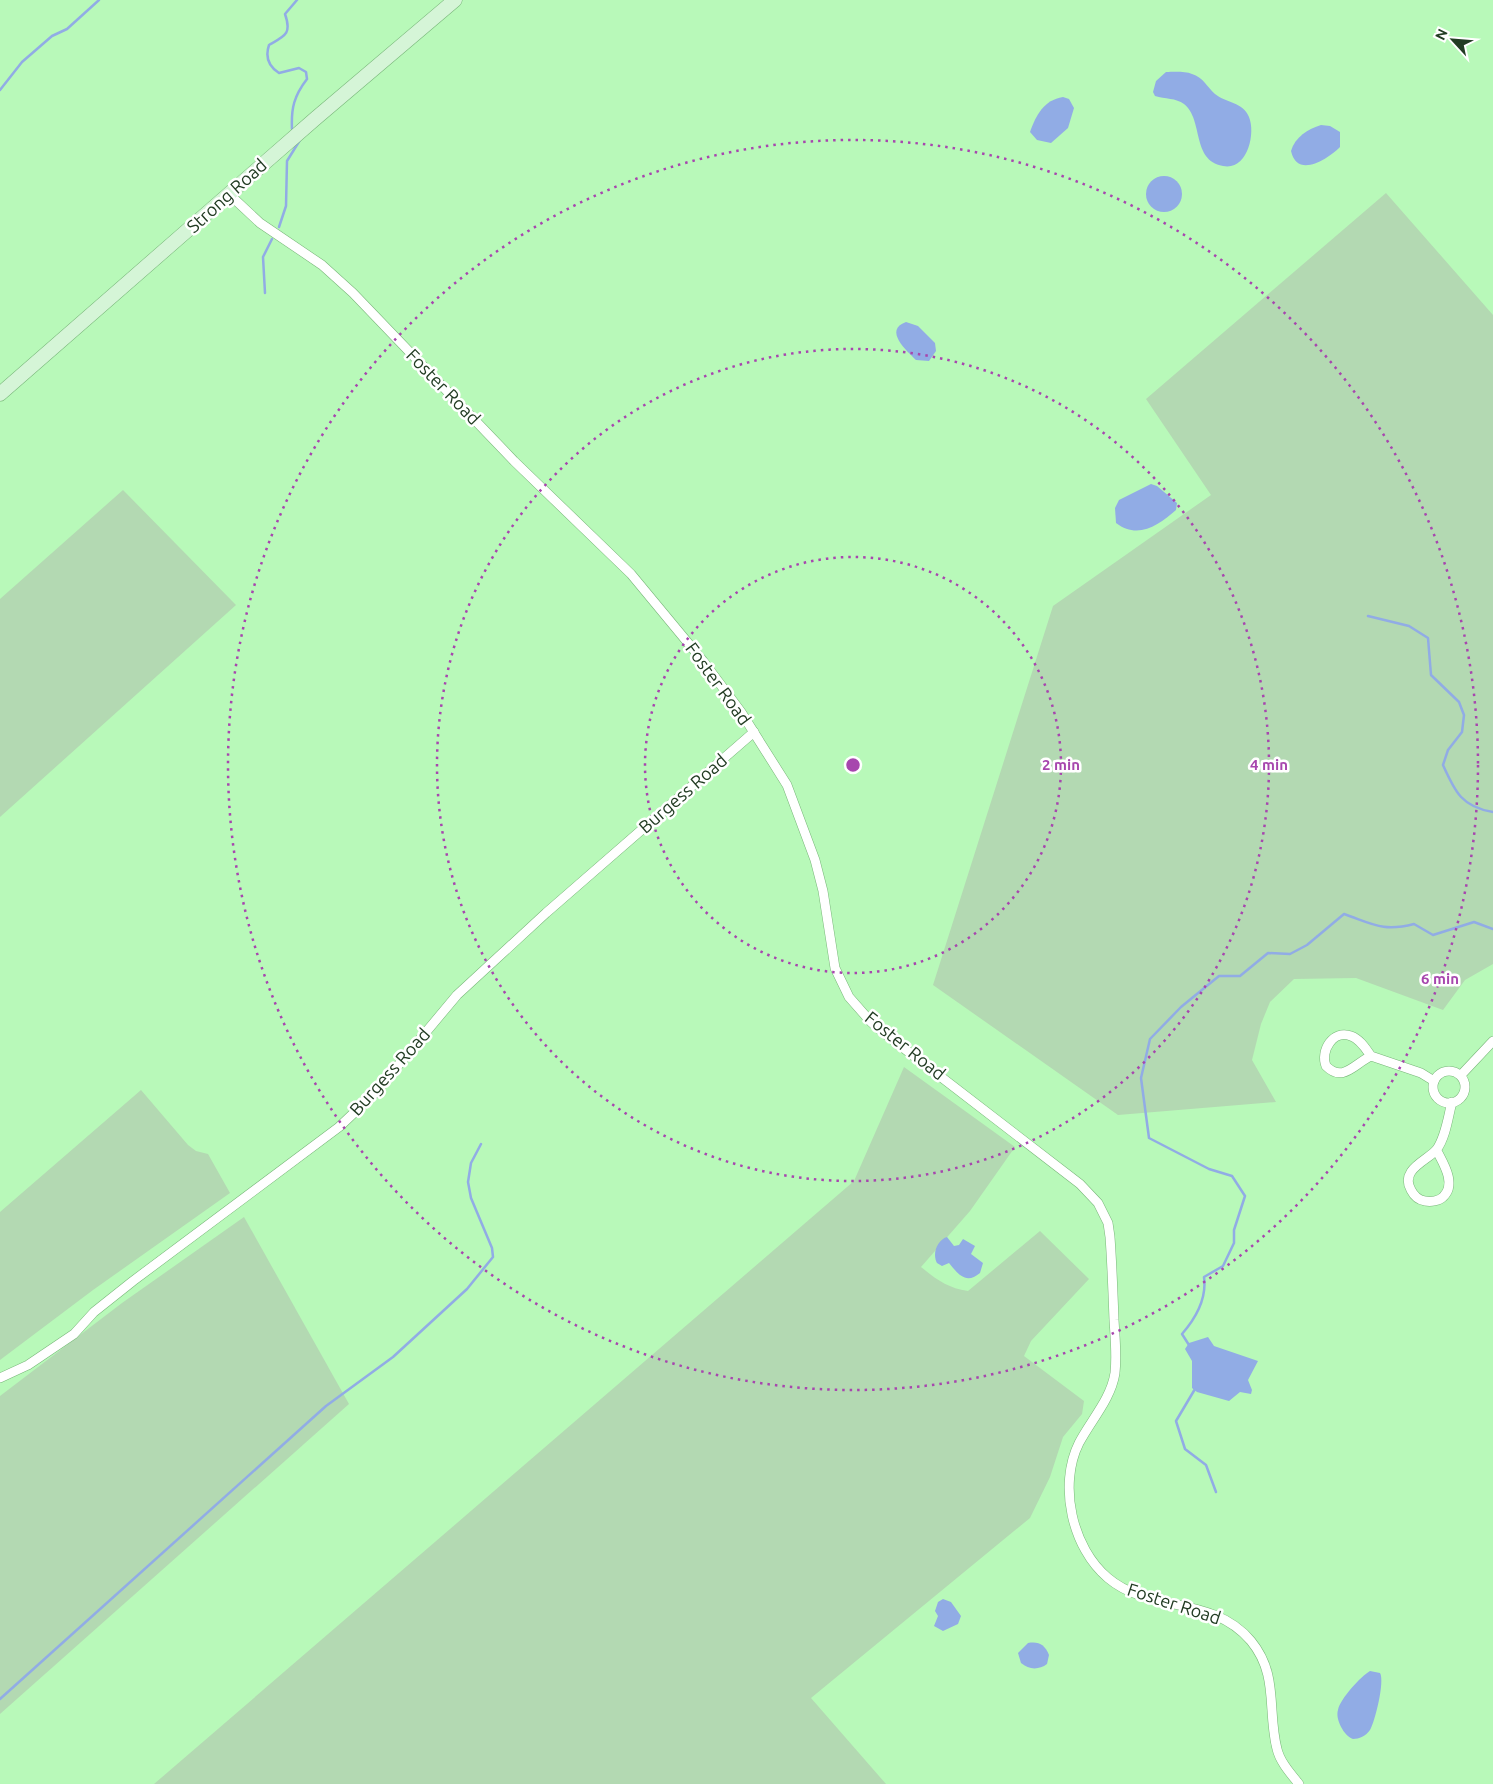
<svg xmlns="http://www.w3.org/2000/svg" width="1493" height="1784" font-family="Ubuntu,sans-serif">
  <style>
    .green { fill: #b3d9b2 }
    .water { fill: #91ace5 }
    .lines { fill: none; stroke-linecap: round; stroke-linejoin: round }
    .stream { stroke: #91ace5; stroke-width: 2.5 }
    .street-casing { stroke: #78b679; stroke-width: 10 }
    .secondary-casing { stroke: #78b679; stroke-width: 15 }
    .street { stroke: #fff; stroke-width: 9 }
    .secondary { stroke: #d5f5d7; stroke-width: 14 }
    .ring { fill: none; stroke: #a746ae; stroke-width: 2.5; stroke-dasharray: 2.5 5 }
    .labels { text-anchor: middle; stroke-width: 5; stroke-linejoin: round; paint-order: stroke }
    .street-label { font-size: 18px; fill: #223c23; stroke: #fff }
    .centre { fill: #a746ae; stroke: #fff; stroke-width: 2.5 }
    .ring-label { font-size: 15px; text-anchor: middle; font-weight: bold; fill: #a746ae; stroke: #fff; stroke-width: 5; stroke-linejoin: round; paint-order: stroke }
  </style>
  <rect width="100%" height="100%" fill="#b8f9b9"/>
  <!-- green -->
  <g class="green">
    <polygon points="1386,193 1493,315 1493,964 1465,980 1443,1010 1356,978 1294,979 1270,1002 1261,1024 1252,1060 1276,1102 1118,1115 933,985 1053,606 1211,495 1146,399"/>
    <polygon points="123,490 236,605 0,817 0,599"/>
    <path d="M904,1067L1015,1147L970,1211L921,1267C937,1280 948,1288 968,1291L1040,1231L1089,1279L1031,1341L1024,1356L1084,1401L1082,1414L1063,1437L1050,1477L1030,1518L811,1698L886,1784H154L854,1181Z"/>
    <polygon points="141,1090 188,1145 196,1151 208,1154 230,1193 93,1290 0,1360 0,1212"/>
    <polygon points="244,1217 349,1404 0,1714 0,1396 122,1303"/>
  </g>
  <!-- water -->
  <g class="water">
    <path d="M1166,72C1173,72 1185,71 1192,74C1203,77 1207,87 1215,94C1226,103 1243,102 1249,117C1256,134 1247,171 1223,166C1191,160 1204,120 1184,104C1176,98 1165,99 1155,96L1153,92L1156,81Z"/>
    <path d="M1063,97L1069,99L1074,108L1068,128L1051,143L1037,140L1030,132C1036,115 1044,100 1063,97Z"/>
    <path d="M1321,125L1330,126L1340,132V147C1328,159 1297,179 1291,151C1295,137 1308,129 1321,125Z"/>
    <circle cx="1164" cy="194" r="18"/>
    <path d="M906,322L918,326L935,343L936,351L929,361L916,360C907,351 883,330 906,322Z"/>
    <path d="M1151,484L1157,486L1177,503L1176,510C1159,525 1138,540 1116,523L1115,508L1119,500Z"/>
    <path d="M947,1237L954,1246L959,1245L963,1239L975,1246L971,1254L983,1263L980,1273C966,1285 958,1274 949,1263L942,1266L937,1263C932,1254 937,1240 947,1237Z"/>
    <polygon points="1208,1337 1214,1346 1258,1361 1248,1380 1252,1390 1251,1394 1240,1392 1229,1401 1197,1392 1192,1388 1192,1361 1185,1349 1189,1343"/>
    <polygon points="943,1599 951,1602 961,1616 958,1624 943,1631 934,1626 938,1616 935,1611 938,1602"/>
    <path d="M1028,1643C1039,1641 1045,1645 1049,1655L1047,1664C1039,1670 1029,1670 1021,1663L1018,1653Z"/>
    <path d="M1370,1671L1380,1673C1385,1681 1375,1722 1370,1730C1366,1736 1359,1739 1353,1739C1344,1736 1335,1719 1338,1710C1340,1699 1361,1676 1370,1671Z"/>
  </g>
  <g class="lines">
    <!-- stream -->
    <g class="stream">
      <polyline points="0,90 22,62 52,36 67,29 99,0"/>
      <path d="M292,129C291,108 294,96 307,79L306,72L299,68L279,73C268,66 265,57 269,45C285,36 292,34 285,14L297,0"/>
      <polyline points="279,227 286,206 287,161 300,140"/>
      <polyline points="265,293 263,257 272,239"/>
      <path d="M1368,616L1409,626L1428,638L1431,675L1459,702L1464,715L1462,732L1448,750L1443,765C1455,792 1462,807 1493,812"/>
      <path d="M1189,1345L1182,1334C1196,1318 1207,1299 1204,1277L1223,1266L1234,1243V1230L1245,1196L1232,1176L1209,1169L1149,1138L1141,1078L1150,1039L1181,1007L1219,976H1240L1268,953L1290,954L1307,945L1344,914C1373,924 1383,932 1414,924L1433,935L1474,922L1493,929"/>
      <polyline points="1195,1389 1176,1421 1185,1449 1206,1465 1216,1492"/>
      <polyline points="0,1699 326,1406 393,1357 467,1289 493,1257 492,1248 471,1198 468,1182 471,1163 481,1144"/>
    </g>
    <!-- street casing -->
    <g class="street-casing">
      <g id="street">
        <path d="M230,195L260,223L322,265L353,293L514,461L631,574L703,661L741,712L787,785L815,860L823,891L835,968L849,997L871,1022L884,1033L1080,1184L1098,1203L1108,1223L1110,1237C1112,1264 1113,1292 1114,1320C1115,1337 1117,1355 1115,1373C1111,1399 1091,1420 1079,1443C1058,1485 1072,1548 1108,1578C1149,1613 1213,1595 1251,1641C1279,1675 1267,1710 1277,1749C1280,1762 1291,1774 1299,1784"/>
        <path d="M1371,1056C1366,1049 1360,1039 1351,1036C1333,1029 1320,1051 1326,1066C1343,1083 1354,1064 1371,1056L1421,1073L1434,1081"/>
        <circle cx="1449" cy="1087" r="16"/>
        <polyline points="1461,1075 1493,1041"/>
        <path d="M1437,1151C1443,1163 1457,1184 1443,1197C1439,1201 1431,1202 1425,1201C1418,1200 1414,1196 1411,1190C1399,1169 1429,1160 1437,1149C1446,1136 1448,1117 1452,1102"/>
        <polyline points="0,1378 28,1365 74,1334 94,1312 133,1281 339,1127 375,1093 457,995 546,913 754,732"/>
      </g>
    </g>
    <!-- secondary casing -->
    <g class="secondary-casing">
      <polyline id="secondary" points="0,394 316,118 455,0"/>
    </g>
    <!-- street -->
    <use href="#street" class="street"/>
    <!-- secondary -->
    <use href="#secondary" class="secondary"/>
  </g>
  <!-- distance rings -->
  <g class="ring">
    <circle cx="853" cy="765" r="208"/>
    <circle cx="853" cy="765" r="416"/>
    <circle cx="853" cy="765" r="625"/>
  </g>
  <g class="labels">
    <!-- street labels -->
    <g class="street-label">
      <text transform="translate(227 196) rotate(-42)" y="6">Strong Road</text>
      <text transform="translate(443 387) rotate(46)" y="6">Foster Road</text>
      <text transform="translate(718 684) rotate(54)" y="6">Foster Road</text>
      <text transform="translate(683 794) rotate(-41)" y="6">Burgess Road</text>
      <text transform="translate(905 1046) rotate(39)" y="6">Foster Road</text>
      <text transform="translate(390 1072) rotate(-48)" y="6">Burgess Road</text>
      <text transform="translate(1174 1604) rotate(18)" y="6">Foster Road</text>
    </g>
  </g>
  <circle cx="853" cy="765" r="8" class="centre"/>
  <g class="ring-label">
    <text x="1061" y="770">2 min</text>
    <text x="1269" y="770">4 min</text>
    <text x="1440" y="984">6 min</text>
  </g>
  <!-- north arrow -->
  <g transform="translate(1453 40) rotate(296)" stroke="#ffffff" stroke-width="4" paint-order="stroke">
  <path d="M0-4L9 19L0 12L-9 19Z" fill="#223c23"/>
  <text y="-8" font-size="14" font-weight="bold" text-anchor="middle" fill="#223c23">N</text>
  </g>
</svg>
